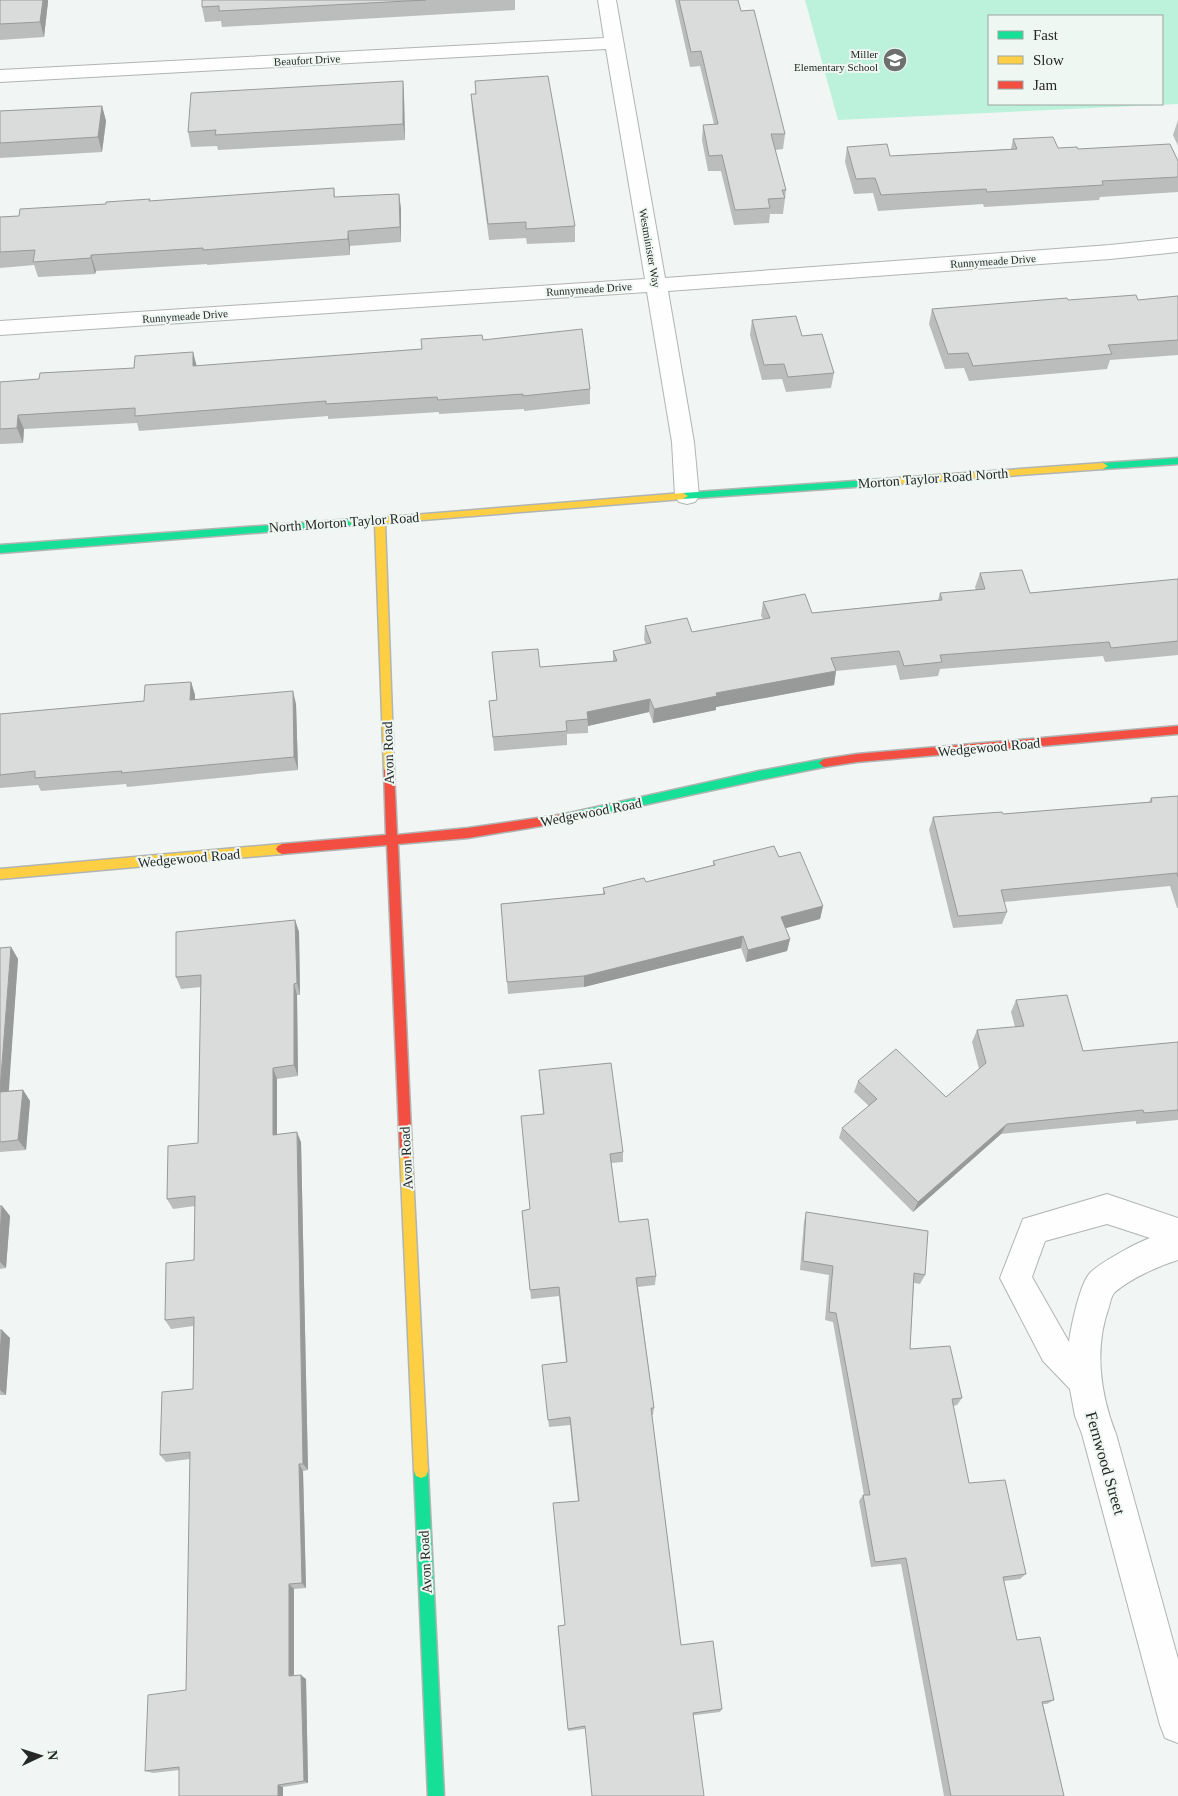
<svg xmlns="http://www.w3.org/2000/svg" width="1178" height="1796" font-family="Georgia,serif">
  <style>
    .green { fill: #bcf1db; fill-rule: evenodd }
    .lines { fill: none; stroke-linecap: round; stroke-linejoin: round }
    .street-casing { stroke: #b0b4b2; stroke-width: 2 }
    .fast-casing { stroke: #b0b4b2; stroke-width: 3 }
    .slow-casing { stroke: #b0b4b2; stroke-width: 3 }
    .jam-casing { stroke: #b0b4b2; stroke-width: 3 }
    .street { fill: #fdfefd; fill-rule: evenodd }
    .fast { fill: #16e098; fill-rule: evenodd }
    .slow { fill: #ffcf43; fill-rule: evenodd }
    .jam { fill: #f24e42; fill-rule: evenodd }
    .wall { fill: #bbbdbc }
    .shaded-wall { fill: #989a99 }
    .building { fill: #d9dcdb; stroke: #989a99 }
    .labels { text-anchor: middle; stroke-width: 4; stroke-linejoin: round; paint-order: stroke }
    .far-poi-label { font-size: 11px; fill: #252827; stroke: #eff7f3; text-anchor: end }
    .far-street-label { font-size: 11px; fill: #252827; stroke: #eff7f3 }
    .street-label { font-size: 14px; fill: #252827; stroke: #eff7f3 }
    .near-street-label { font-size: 16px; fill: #252827; stroke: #eff7f3 }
  </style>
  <rect width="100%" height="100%" fill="#f1f5f3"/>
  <!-- green -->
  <path class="green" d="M805,0H1178V104L838,120ZM989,16H1162V104H989Z"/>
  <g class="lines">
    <!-- street casing -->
    <g class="street-casing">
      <g id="street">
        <polygon points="598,0 616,0 665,278 1110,245 1178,238 1178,252 1110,259 668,291 694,442 699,496 695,502 687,504 679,502 675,496 672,442 647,292 0,335 0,321 645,279 606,49 0,82 0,70 604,38"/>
        <path d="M1107,1194L1178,1218V1260C1159,1266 1129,1279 1114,1293C1111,1297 1110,1303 1109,1307C1094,1348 1100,1394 1116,1434L1178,1659V1743L1165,1738L1160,1725L1082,1434L1075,1416L1070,1389L1043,1361L1000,1278L1023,1219ZM1107,1224L1150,1238C1138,1242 1099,1263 1090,1273C1080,1283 1071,1327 1069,1342L1032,1277L1045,1241Z"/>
      </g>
    </g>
    <!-- fast casing -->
    <g class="fast-casing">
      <g id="fast">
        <polygon points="1178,458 1178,464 1103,469 1098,466 1103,463"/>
        <polygon points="883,479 888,482 883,485 683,499 678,496 683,493"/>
        <polygon points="355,519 360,522 355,525 0,553 0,545"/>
        <polygon points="824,759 829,763 824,767 759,780 565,822 561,821 560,818 561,815 565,814 759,771"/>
        <polygon points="421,1464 426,1466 428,1471 444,1796 428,1796 414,1471 416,1466"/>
      </g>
    </g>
    <!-- slow casing -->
    <g class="slow-casing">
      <g id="slow">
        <polygon points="1103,463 1108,466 1103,469 883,485 878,482 883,479"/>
        <polygon points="683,493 688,496 683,499 385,523 394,770 389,774 385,773 384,770 375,524 352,524 350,522 352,520"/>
        <polygon points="282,844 286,846 288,849 286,852 282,854 0,879 0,869"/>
        <polygon points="406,1147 410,1149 412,1153 428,1471 426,1476 421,1478 416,1476 414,1471 400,1153 402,1149"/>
      </g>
    </g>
    <!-- jam casing -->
    <g class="jam-casing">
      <g id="jam">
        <polygon points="1178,726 1178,734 857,762 824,767 819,763 824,759 857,754"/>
        <polygon points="389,766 394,770 397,835 468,828 565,814 569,815 570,818 569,821 565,822 468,838 398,844 412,1153 410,1157 406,1159 402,1157 400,1153 387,845 282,854 278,852 276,849 278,846 282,844 386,835 384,770"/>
      </g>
    </g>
    <!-- street -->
    <use href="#street" class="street"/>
    <!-- fast -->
    <use href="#fast" class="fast"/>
    <!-- slow -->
    <use href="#slow" class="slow"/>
    <!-- jam -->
    <use href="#jam" class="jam"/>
  </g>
  <!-- wall -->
  <g class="wall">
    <polygon points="0,0 48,0 48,2 44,37 0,40"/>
    <polygon points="202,0 515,0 515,10 222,27 221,21 205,22 202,7"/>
    <polygon points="675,0 738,0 741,11 785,134 783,149 775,150 786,190 783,214 770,214 769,223 734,225 721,171 708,171 702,140 703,125 714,124 700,66 690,67"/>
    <polygon points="403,81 404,96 405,140 218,150 217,146 191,147 188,132"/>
    <polygon points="475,81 575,226 575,242 527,244 526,238 489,240 472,110 471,94 476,94"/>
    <polygon points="102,106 106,121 102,152 0,158 0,111"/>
    <polygon points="1178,120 1178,146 1173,135"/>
    <polygon points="1013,139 1058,148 1078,149 1178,161 1178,192 1100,197 1099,200 984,207 983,204 878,211 873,193 854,194 845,162 847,147 890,156 1011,149"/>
    <polygon points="334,188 335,197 399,194 401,209 401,242 350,246 350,255 207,265 207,264 96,271 95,274 38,277 34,265 0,268 0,217 19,216 106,204"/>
    <polygon points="1178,296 1178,355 1110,360 1107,369 969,381 964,368 945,369 929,324 932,309 1068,300 1138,300"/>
    <polygon points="752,320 802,336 834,373 831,388 786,392 782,379 762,380 750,335"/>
    <polygon points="483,340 590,389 590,404 524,411 524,409 439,414 439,412 328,419 328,416 139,431 137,423 24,429 23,443 0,444 0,382 39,379 197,366 422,349"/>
    <polygon points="980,573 1030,593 1178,579 1178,655 1105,662 1103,656 940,669 938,676 900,680 896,665 836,671 834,685 716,707 716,710 653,723 649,712 588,726 588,733 567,734 567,745 494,751 489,701 497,700 493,666 540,667 613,661 613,651 646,644 644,640 645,626 692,632 763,619 761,616 763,602 812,613 938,600 940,593 976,590 975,587"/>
    <polygon points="191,682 195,695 195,699 296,704 298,770 127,787 126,784 41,791 38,785 0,788 0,714 144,701"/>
    <polygon points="1178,796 1178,908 1177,908 1170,886 1004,902 1007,912 1002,924 953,928 929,830 933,817 1003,814 1149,802 1151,798"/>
    <polygon points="779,857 823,906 820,919 785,928 790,939 787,951 746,962 741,948 584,987 508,994 501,904 603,894 603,888 646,882 713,865 713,861"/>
    <polygon points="295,920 299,932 300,995 297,995 298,1076 277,1079 277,1134 301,1142 308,1470 303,1471 306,1588 294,1589 294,1676 306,1679 308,1783 283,1787 179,1770 153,1773 145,1771 186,1690 190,1459 166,1462 160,1455 193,1389 193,1326 171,1329 165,1320 194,1260 195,1206 173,1209 167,1199 198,1143 201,987 181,989 176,977"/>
    <polygon points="11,947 18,959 8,1091 23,1090 30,1101 26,1150 0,1152 0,948"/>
    <polygon points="1016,1000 1083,1051 1178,1042 1178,1120 1136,1124 1136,1121 1001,1134 913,1212 839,1138 842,1128 869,1106 854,1092 858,1081 946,1097 979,1069 972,1042 977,1030 1015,1027 1011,1012"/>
    <polygon points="539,1070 623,1152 623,1162 611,1163 619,1222 656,1276 655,1285 638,1287 654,1408 653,1415 652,1415 681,1645 722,1709 720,1712 568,1731 558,1626 565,1625 578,1501 570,1425 549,1427 542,1365 566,1362 559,1296 531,1299 522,1211 530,1209 543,1114"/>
    <polygon points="0,1206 2,1206 10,1216 6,1268 0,1269"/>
    <polygon points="806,1212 925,1275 920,1284 914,1283 910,1349 962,1398 957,1405 953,1406 969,1483 1026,1574 1020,1579 1004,1581 1017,1640 1054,1700 1047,1704 1043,1704 1064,1796 944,1796 901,1564 871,1567 859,1501 863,1495 864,1495 833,1322 825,1320 829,1275 800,1270 804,1222"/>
    <polygon points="0,1330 10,1338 6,1395 0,1395"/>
  </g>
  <!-- shaded-wall -->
  <g class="shaded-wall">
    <polygon points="43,0 48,0 48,2 44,37 40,22"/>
    <polygon points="403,81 404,96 405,140 403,124"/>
    <polygon points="102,106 106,121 102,152 98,137"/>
    <polygon points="399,194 401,209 401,242 400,227"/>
    <polygon points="348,231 350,246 350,255 348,239"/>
    <polygon points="91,255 96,271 95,274 91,258"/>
    <polygon points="193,352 197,367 193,366"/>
    <polygon points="18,415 24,429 23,443 17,428"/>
    <polygon points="836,671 834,685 716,707 716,710 653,723 654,709 716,693"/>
    <polygon points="191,682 195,695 195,713 190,700"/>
    <polygon points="293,691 296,704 298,770 294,757"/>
    <polygon points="650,699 649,712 588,726 587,712"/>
    <polygon points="823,906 820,919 779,930 781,917"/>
    <polygon points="295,920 299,932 300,995 297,983"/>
    <polygon points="743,936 741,948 584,987 584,976"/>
    <polygon points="790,939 787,951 746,962 748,950"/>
    <polygon points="11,947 18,959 8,1103 0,1092"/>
    <polygon points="294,984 297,995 298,1076 294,1065"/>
    <polygon points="273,1068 277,1079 277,1145 273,1135"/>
    <polygon points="23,1090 30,1101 26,1150 18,1140"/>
    <polygon points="1007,1124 1001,1134 913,1212 918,1202"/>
    <polygon points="297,1132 301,1142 308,1470 303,1464"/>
    <polygon points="2,1206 10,1216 6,1268 0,1262 0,1235"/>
    <polygon points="2,1330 10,1338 6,1395 0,1390 0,1353"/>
    <polygon points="299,1464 303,1471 306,1588 302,1583"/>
    <polygon points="289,1584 294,1589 294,1680 289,1676"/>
    <polygon points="301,1675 306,1679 308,1783 304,1781"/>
    <polygon points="278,1785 283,1787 283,1796 278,1796"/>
  </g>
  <!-- building -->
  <g class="building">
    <polygon points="0,0 43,0 40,22 0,24"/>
    <polygon points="202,0 426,0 219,11 219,6 202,7"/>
    <polygon points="679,0 738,0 741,11 754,10 785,134 771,134 786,190 782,190 785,198 768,199 770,208 735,210 722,155 709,156 703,125 718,124 701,51 691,52"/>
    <polygon points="548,76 575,226 526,229 526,222 488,224 471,94 476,94 475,81"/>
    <polygon points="403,81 403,124 215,135 216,130 188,132 191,93"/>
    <polygon points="102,106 98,137 0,143 0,111"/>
    <polygon points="1053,137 1058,148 1077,147 1078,149 1170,144 1178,161 1178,177 1102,181 1103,185 987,192 986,189 881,195 875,178 856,179 847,147 887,144 890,156 1017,149 1013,139"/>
    <polygon points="334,188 334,197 399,194 400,227 348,231 348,239 203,250 203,248 91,255 91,258 33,262 35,250 0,252 0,217 19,216 20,209 106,204 106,202 150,199 149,201"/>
    <polygon points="1136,295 1138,300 1178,296 1178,340 1108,345 1112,354 973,366 968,353 948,354 932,309 1067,298 1068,300"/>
    <polygon points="796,316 802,336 822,334 834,373 788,377 784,364 764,365 752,320"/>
    <polygon points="582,329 590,389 523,396 523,394 438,400 437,397 326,404 326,401 135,416 135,408 18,415 17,428 0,429 0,382 39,379 40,373 134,368 135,356 193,352 193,366 422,349 421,339 482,335 483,340"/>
    <polygon points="1022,570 1030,593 1178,579 1178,641 1111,648 1109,642 940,655 942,662 904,666 899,651 831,658 836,671 716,693 717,696 654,709 650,699 587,712 588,719 566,721 567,731 493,737 489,701 497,700 492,652 538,649 540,667 617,661 613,651 651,643 645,626 687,618 692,632 770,618 763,602 805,594 812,613 942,600 940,593 985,589 980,573"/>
    <polygon points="191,682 190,700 293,691 294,757 121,773 122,771 35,778 35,771 0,775 0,714 144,701 145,685"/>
    <polygon points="1178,796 1178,877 1177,873 1001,890 1007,912 958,916 933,817 1002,812 1003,814 1152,802 1151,798"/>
    <polygon points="774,846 779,857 800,852 823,906 781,917 790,939 748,950 743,936 584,976 507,982 501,904 605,894 603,888 644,878 646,882 715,865 713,861"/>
    <polygon points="295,920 297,983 294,984 294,1065 273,1068 273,1135 297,1132 303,1464 299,1464 302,1583 289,1584 289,1676 301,1675 304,1781 278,1785 278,1796 179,1796 179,1767 145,1771 148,1695 186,1690 190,1452 160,1455 162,1392 193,1389 194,1317 165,1320 166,1263 194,1260 195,1196 167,1199 168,1146 198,1143 201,975 176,977 176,932"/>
    <polygon points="11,947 0,1090 0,948"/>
    <polygon points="1067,995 1083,1051 1178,1042 1178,1110 1144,1113 1143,1110 1007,1124 918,1202 842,1128 877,1099 858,1081 896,1049 946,1097 986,1063 977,1030 1024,1026 1016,1000"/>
    <polygon points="611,1063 623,1152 610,1154 619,1222 648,1219 656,1276 636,1278 654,1408 651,1408 681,1645 713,1641 722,1709 693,1713 704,1796 592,1796 585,1726 568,1729 558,1626 565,1625 553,1503 579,1501 570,1417 548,1420 542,1365 567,1362 559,1287 530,1290 522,1211 530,1209 521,1116 544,1114 539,1070"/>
    <polygon points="23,1090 18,1140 0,1142 0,1092"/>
    <polygon points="0,1206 2,1206 0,1235"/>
    <polygon points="806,1212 928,1231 925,1275 914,1273 910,1349 950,1346 962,1398 952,1399 969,1483 1005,1480 1026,1574 1003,1577 1017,1640 1040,1637 1054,1700 1042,1702 1064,1796 951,1796 906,1558 875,1562 863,1495 870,1495 836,1313 829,1312 833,1266 803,1261"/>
    <polygon points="0,1330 2,1330 0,1353"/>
  </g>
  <!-- icons -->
  <defs>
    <g id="school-disc" transform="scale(1.25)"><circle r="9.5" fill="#6c706e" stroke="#eff7f3"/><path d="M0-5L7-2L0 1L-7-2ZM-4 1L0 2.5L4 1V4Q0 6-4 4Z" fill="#fff"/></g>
  </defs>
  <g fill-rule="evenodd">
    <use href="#school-disc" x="895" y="60"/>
  </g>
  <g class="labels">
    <!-- far-poi labels -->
    <g class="far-poi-label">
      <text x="878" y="58">Miller<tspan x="878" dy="13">Elementary School</tspan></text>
    </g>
    <!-- far-street labels -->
    <g class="far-street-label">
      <text transform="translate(307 60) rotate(-3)" y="4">Beaufort Drive</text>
      <text transform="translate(650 248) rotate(80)" y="4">Westminister Way</text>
      <text transform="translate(993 261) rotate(-4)" y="4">Runnymeade Drive</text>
      <text transform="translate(589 289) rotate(-4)" y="4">Runnymeade Drive</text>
      <text transform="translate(185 316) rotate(-4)" y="4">Runnymeade Drive</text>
    </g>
    <!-- street labels -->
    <g class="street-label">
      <text transform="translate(933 478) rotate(-4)" y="5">Morton Taylor Road North</text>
      <text transform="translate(344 522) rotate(-4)" y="5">North Morton Taylor Road</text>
      <text transform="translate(989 747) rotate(-5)" y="5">Wedgewood Road</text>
      <text transform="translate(388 753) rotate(-92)" y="5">Avon Road</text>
      <text transform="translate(591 812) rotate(-11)" y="5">Wedgewood Road</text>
      <text transform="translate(189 858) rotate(-5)" y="5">Wedgewood Road</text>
      <text transform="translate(406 1158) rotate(-93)" y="5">Avon Road</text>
      <text transform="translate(425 1562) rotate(-93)" y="5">Avon Road</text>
    </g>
    <!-- near-street labels -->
    <g class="near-street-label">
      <text transform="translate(1106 1463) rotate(74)" y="6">Fernwood Street</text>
    </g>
  </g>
  <!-- legend -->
  <rect x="988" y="15" width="175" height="90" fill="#eff7f3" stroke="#9ea4a1"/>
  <rect x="998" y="31" width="25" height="8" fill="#16e098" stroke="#9ea4a1"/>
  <text x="1033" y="40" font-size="15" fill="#252827">Fast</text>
  <rect x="998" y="56" width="25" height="8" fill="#ffcf43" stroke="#9ea4a1"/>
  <text x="1033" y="65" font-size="15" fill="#252827">Slow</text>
  <rect x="998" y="81" width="25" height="8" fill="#f24e42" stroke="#9ea4a1"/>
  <text x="1033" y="90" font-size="15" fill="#252827">Jam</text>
  <!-- north arrow -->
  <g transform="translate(40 1756) rotate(86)" stroke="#eff7f3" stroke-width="4" paint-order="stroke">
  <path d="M0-4L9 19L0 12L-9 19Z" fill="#252827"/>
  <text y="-8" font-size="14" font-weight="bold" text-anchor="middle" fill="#252827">N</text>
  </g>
</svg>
